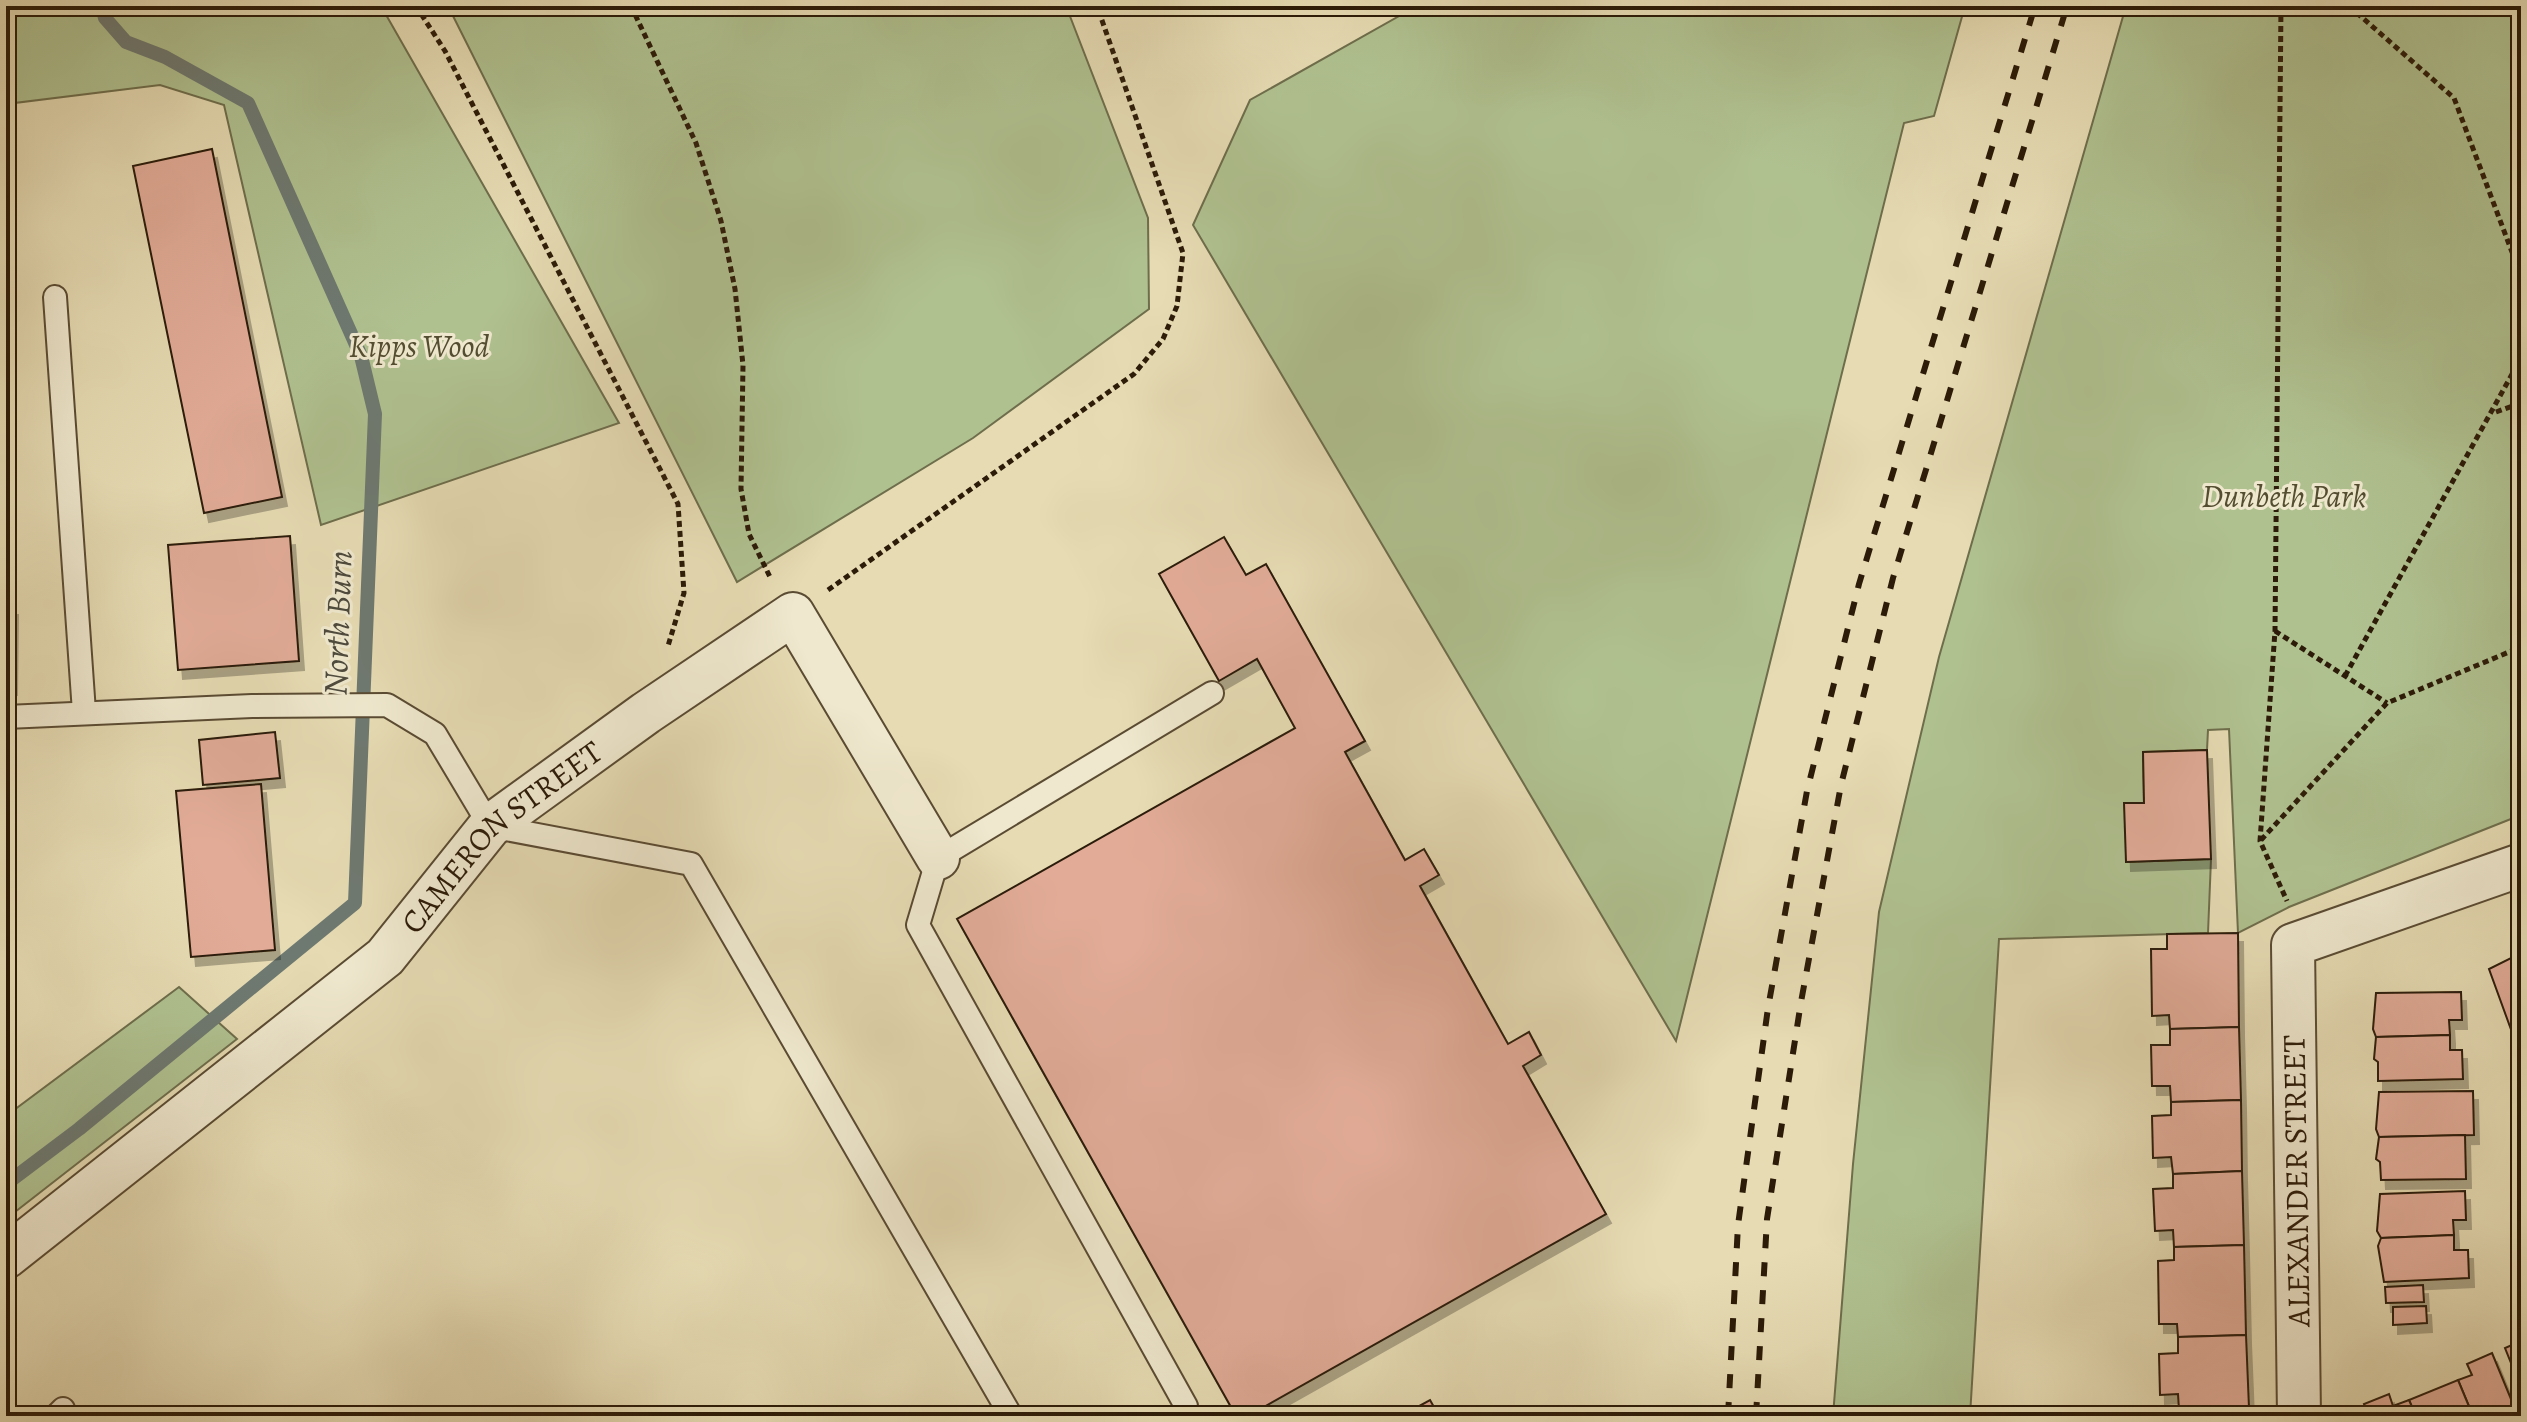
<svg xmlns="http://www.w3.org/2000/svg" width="2527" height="1422" font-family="Alegreya,serif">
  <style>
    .green { fill: #b0c190; stroke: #6e6e4c; stroke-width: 2 }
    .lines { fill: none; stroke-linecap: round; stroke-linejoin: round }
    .stream { stroke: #6e7971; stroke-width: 14 }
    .building { fill: #e1ab97; stroke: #2c1b08; stroke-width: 2; filter: url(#shadow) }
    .service-casing { stroke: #5a4b33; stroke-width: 26 }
    .minor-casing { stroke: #5a4b33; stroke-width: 46 }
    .path { stroke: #2c1b08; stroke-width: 5; stroke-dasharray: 6 4; stroke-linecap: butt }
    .service { stroke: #efe8ce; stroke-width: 22 }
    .minor { stroke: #efe8ce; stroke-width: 42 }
    .rail { stroke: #2c1b08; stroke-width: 6; stroke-dasharray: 14 14; stroke-linecap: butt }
    .labels { text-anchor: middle; stroke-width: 6; stroke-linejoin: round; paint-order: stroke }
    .park-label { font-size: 32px; font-style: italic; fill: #544d31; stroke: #efe8ce }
    .street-label { font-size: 32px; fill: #2c1b08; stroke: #efe8ce }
    .water-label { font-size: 34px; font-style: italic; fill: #4d4a3d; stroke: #efe8ce }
  </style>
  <defs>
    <filter id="shadow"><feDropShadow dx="5" dy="9" stdDeviation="0" flood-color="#0004"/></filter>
  </defs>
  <rect width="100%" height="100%" fill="#e6dbb3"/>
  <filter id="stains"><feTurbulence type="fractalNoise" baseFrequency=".0025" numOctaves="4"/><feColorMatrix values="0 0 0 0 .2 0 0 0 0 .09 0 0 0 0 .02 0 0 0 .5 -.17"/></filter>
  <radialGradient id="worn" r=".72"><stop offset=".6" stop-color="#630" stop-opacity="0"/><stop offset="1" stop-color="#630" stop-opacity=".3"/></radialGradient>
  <!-- green -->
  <g class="green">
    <polygon points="6,6 381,6 619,423 321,525 224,105 160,85 6,104"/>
    <polygon points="448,6 1066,6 1148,218 1149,309 973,438 737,582"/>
    <polygon points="1417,6 1965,6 1934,116 1904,123 1676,1041 1193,225 1250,100"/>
    <polygon points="2126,6 2521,6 2521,815 2289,907 2238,933 2229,729 2208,730 2207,750 2143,752 2144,803 2125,803 2127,862 2211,859 2208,933 1999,939 1970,1416 1833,1416 1853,1164 1879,912 1939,657"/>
    <polygon points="179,987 237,1039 6,1219 6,1116"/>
  </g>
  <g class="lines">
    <!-- stream -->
    <g class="stream">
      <polyline points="6,11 21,6"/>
      <polyline points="6,1184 79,1129 355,903 375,414 361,356 248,103 165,57 126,42 105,18 102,6"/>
    </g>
  </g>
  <!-- building -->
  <g class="building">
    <polygon points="212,149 282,497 204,513 133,166"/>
    <polygon points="290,536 299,661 178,670 168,545"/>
    <polygon points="1224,537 1246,575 1266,564 1365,741 1345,752 1405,860 1424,849 1439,875 1420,886 1508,1044 1529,1032 1541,1055 1523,1066 1606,1214 1248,1416 1236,1416 957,919 1295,728 1257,659 1219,681 1159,574"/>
    <polygon points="6,606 13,606 12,686 6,686"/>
    <polygon points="275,732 280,778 203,785 199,740"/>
    <polygon points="2207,750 2211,859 2126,862 2124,803 2144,803 2143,752"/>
    <polygon points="261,784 275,950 191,957 176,791"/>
    <polygon points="2238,933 2239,1027 2170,1029 2169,1015 2152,1016 2151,949 2167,949 2167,934"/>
    <polygon points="2521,953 2521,1057 2489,969"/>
    <polygon points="2461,992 2462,1020 2449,1020 2450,1035 2376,1037 2373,1029 2376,993"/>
    <polygon points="2239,1027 2241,1100 2171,1102 2170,1086 2152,1086 2151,1045 2170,1045 2170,1029"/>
    <polygon points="2450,1035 2450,1050 2462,1050 2463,1079 2378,1081 2378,1062 2374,1059 2376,1037"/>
    <polygon points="2473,1091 2474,1135 2379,1137 2376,1129 2379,1092"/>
    <polygon points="2241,1100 2242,1171 2173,1174 2171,1157 2153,1158 2152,1116 2171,1115 2171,1102"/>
    <polygon points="2465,1135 2466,1179 2381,1180 2380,1162 2376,1159 2379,1137"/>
    <polygon points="2515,1167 2521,1167 2521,1183 2516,1183"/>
    <polygon points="2242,1171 2244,1245 2174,1247 2173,1230 2155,1231 2153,1189 2173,1188 2173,1174"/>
    <polygon points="2465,1191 2466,1220 2453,1220 2454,1235 2381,1238 2377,1231 2380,1194"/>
    <polygon points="2454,1235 2454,1250 2468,1250 2469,1278 2384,1282 2378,1246 2381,1238"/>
    <polygon points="2244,1245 2246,1335 2178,1337 2177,1324 2159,1324 2158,1261 2174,1260 2174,1247"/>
    <polygon points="2423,1285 2424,1302 2386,1303 2385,1287"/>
    <polygon points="2426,1306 2427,1323 2393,1325 2393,1307"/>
    <polygon points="2246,1335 2249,1408 2179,1410 2178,1394 2160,1395 2159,1354 2178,1353 2178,1337"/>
    <polygon points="2521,1341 2521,1388 2505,1348"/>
    <polygon points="2492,1353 2518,1416 2473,1416 2458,1380 2472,1375 2467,1364"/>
    <polygon points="2458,1380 2473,1416 2416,1416 2409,1400"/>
    <polygon points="2389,1394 2393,1406 2409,1400 2416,1416 2369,1416 2364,1404"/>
    <polygon points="1430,1400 1439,1416 1401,1416"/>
    <polygon points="2249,1408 2249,1416 2179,1416 2179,1410"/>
  </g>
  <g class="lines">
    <!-- service casing -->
    <g class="service-casing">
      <g id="service">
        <polyline points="55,297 84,712"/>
        <polyline points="6,717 252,706 387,705 435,734 490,826 691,864 1011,1416"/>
        <polyline points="1186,1406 918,925 938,858 1212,693"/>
        <polyline points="56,1416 63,1409"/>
      </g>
    </g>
    <!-- minor casing -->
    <g class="minor-casing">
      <g id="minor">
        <path id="s1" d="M6,1257L385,957L490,826L646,713L793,614L938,858"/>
        <polyline points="2299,1416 2293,945 2521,865"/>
      </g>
    </g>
    <!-- path -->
    <g class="path">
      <polyline points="416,6 445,51 678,504 684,593 668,646"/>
      <polyline points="631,6 696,143 721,221 735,289 743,365 741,489 749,534 770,577"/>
      <polyline points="2281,6 2275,631 2260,841 2287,901"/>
      <polyline points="2349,6 2454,98 2521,276"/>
      <polyline points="2496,412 2521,403"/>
      <polyline points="828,590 1134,374 1163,339 1177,306 1183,253 1097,6"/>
      <polyline points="2275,631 2387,703"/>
      <polyline points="2345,676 2521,358"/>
      <polyline points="2261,840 2387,703 2521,647"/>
    </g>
    <!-- service -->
    <use href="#service" class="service"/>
    <!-- minor -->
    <use href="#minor" class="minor"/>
    <!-- rail -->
    <g class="rail">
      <polyline points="1728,1416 1738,1225 1768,1008 1807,791 1859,584 2035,6"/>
      <polyline points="1756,1416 1767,1219 1801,1002 1841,785 1893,578 2067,6"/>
    </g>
  </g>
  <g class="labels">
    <!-- park labels -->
    <g class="park-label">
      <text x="419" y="357">Kipps Wood</text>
      <text x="2284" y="507">Dunbeth Park</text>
    </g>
    <!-- street labels -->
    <g class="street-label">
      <text dy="11" stroke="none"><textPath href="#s1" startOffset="652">CAMERON STREET</textPath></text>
      <text transform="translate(2296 1181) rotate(-91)" y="11">ALEXANDER STREET</text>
    </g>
    <!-- water labels -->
    <g class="water-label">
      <text transform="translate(337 623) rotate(-88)" y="12">North Burn</text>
    </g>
  </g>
  <!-- margin -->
  <rect width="2527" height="1422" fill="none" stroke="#e6dbb3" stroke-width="32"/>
  <rect x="8" y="8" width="2511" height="1406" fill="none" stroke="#2c1b08" stroke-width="4"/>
  <rect x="16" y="16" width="2495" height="1390" fill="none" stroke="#2c1b08" stroke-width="2"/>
  <rect width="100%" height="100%" filter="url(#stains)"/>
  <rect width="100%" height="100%" fill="url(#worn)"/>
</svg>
